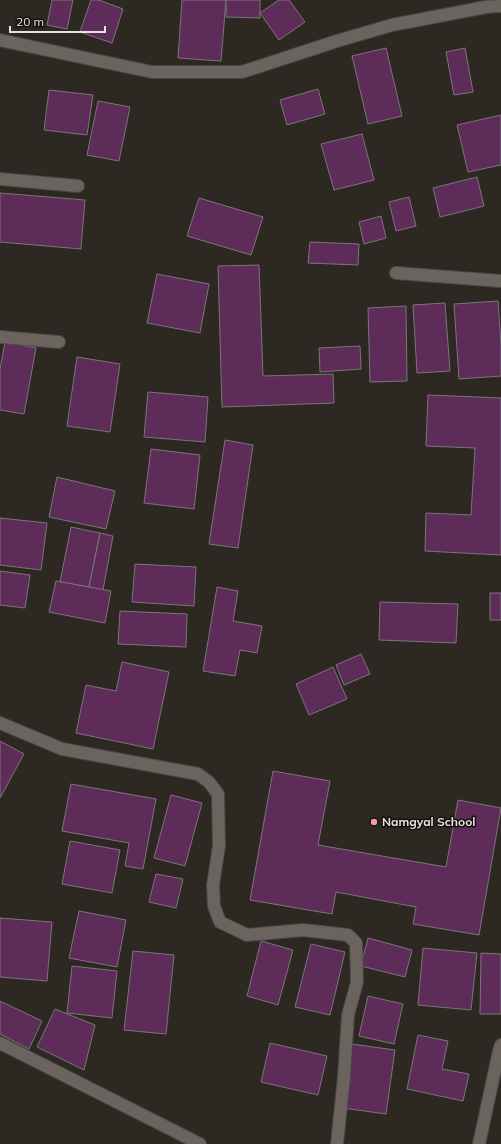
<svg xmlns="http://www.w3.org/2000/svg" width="501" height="1144" font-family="Mulish,sans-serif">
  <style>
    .building { fill: #5d2c59; stroke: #7c757b }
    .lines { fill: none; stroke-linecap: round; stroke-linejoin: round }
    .street-casing { stroke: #4b4743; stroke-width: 14 }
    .street { stroke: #6b645e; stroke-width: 12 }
    .poi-dot { fill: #f59b9e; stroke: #13110f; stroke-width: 1.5 }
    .labels { text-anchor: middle; stroke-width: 3; stroke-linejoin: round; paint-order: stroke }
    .poi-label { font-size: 12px; font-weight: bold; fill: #e6e2de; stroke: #13110f; text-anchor: start }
  </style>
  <rect width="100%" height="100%" fill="#2d2822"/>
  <!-- building -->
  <g class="building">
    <polygon points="52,0 73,0 67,29 47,25"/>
    <polygon points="91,0 99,0 123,9 112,43 80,32"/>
    <polygon points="182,0 226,0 221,61 178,58"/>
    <polygon points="226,0 260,0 260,18 226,17"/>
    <polygon points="279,0 289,0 305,22 279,40 260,13"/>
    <polygon points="386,48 402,116 368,124 352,56"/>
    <polygon points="465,48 473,92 454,95 446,52"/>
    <polygon points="318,89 325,114 287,125 280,100"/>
    <polygon points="49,90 93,95 87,135 44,130"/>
    <polygon points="98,101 130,107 119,161 87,155"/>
    <polygon points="501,115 501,165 468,172 457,125"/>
    <polygon points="362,134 374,180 334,190 321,144"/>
    <polygon points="477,177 484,206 440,217 433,188"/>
    <polygon points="0,193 85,200 81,249 0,242"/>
    <polygon points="409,197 416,226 396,231 389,202"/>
    <polygon points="199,198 263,217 251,255 187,236"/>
    <polygon points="381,216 386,238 364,244 359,222"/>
    <polygon points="310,242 359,244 358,265 308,263"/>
    <polygon points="259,265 263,376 333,374 334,403 222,407 218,266"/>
    <polygon points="157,274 209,284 200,333 147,323"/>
    <polygon points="498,301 501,345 501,376 459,379 454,304"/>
    <polygon points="445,303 450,371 417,373 413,305"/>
    <polygon points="406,306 407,381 370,382 368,308"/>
    <polygon points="5,342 36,348 24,414 0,410 0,369"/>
    <polygon points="360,346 361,369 320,372 319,348"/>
    <polygon points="77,357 120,364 110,432 67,426"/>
    <polygon points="148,392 208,397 205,442 144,437"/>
    <polygon points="428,395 501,398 501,555 425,551 426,513 471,515 475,448 426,446"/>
    <polygon points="225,440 253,445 238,548 209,544"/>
    <polygon points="151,449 200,455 194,509 144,503"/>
    <polygon points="57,477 115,491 106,529 49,517"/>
    <polygon points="0,518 47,523 41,570 0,565"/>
    <polygon points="71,527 100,533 89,587 60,582"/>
    <polygon points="100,533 113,536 103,590 89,587"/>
    <polygon points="135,564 196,567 194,606 132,602"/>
    <polygon points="0,571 30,575 25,608 0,605"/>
    <polygon points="56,581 111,591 105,623 49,612"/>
    <polygon points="217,587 238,591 233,621 262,626 257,653 240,650 235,676 203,671"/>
    <rect x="490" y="593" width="11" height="27"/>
    <polygon points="380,602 458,604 456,643 379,640"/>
    <polygon points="120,611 187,614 186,647 118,644"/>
    <polygon points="361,654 370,674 344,685 336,665"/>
    <polygon points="122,662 169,672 153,749 76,733 86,685 116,691"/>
    <polygon points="333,667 347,699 309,715 296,684"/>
    <polygon points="0,741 24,754 0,798"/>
    <polygon points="273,771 330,781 318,845 446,867 458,800 501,808 479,935 413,924 416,907 336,892 332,914 250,900"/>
    <polygon points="71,784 156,799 143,869 125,866 129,843 62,831"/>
    <polygon points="171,795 202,803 185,866 154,858"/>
    <polygon points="70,841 120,850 112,893 62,884"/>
    <polygon points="156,874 183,879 176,908 149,902"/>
    <polygon points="79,911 126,920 117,967 69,958"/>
    <polygon points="0,918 52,922 47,981 0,977"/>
    <polygon points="368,938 412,950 405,977 361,966"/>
    <polygon points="261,941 293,950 278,1005 247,996"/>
    <polygon points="311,944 345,952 330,1015 295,1007"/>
    <polygon points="423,948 477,953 471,1010 418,1005"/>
    <polygon points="133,951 174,955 166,1034 124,1030"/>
    <polygon points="481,953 501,954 501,1014 480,1014"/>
    <polygon points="72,966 117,971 112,1018 67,1013"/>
    <polygon points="368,996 403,1004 394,1044 359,1036"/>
    <polygon points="0,1001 42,1021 29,1049 0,1034"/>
    <polygon points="55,1009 95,1025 84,1070 37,1047"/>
    <polygon points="418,1035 448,1041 442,1069 469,1074 463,1101 407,1089"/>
    <polygon points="270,1043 327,1056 318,1095 261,1082"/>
    <polygon points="352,1044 395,1050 386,1114 343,1108"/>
  </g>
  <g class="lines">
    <!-- street casing -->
    <g class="street-casing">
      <g id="street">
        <polyline points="0,40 152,72 242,72 337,41 392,25 486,7 501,6"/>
        <polyline points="0,179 78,186"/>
        <polyline points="396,273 501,281"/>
        <polyline points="0,337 59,342"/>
        <polyline points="0,723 62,749 198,774 209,782 218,794 219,846 213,885 214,906 220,922 247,935 303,930 348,935 356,943 357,982 348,1015 344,1077 337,1144"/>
        <polyline points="0,1043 200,1144"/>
        <polyline points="479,1144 499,1051 501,1045"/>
      </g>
    </g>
    <!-- street -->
    <use href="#street" class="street"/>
  </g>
  <!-- markers -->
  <circle class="poi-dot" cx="374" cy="822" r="4"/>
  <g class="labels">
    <!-- poi labels -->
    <g class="poi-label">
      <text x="382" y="826">Namgyal School</text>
    </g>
  </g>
  <!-- scale -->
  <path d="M10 26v6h95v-6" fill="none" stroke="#e6e2de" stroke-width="2"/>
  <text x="16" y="26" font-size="12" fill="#e6e2de" stroke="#13110f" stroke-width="3" paint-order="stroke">20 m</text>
</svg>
